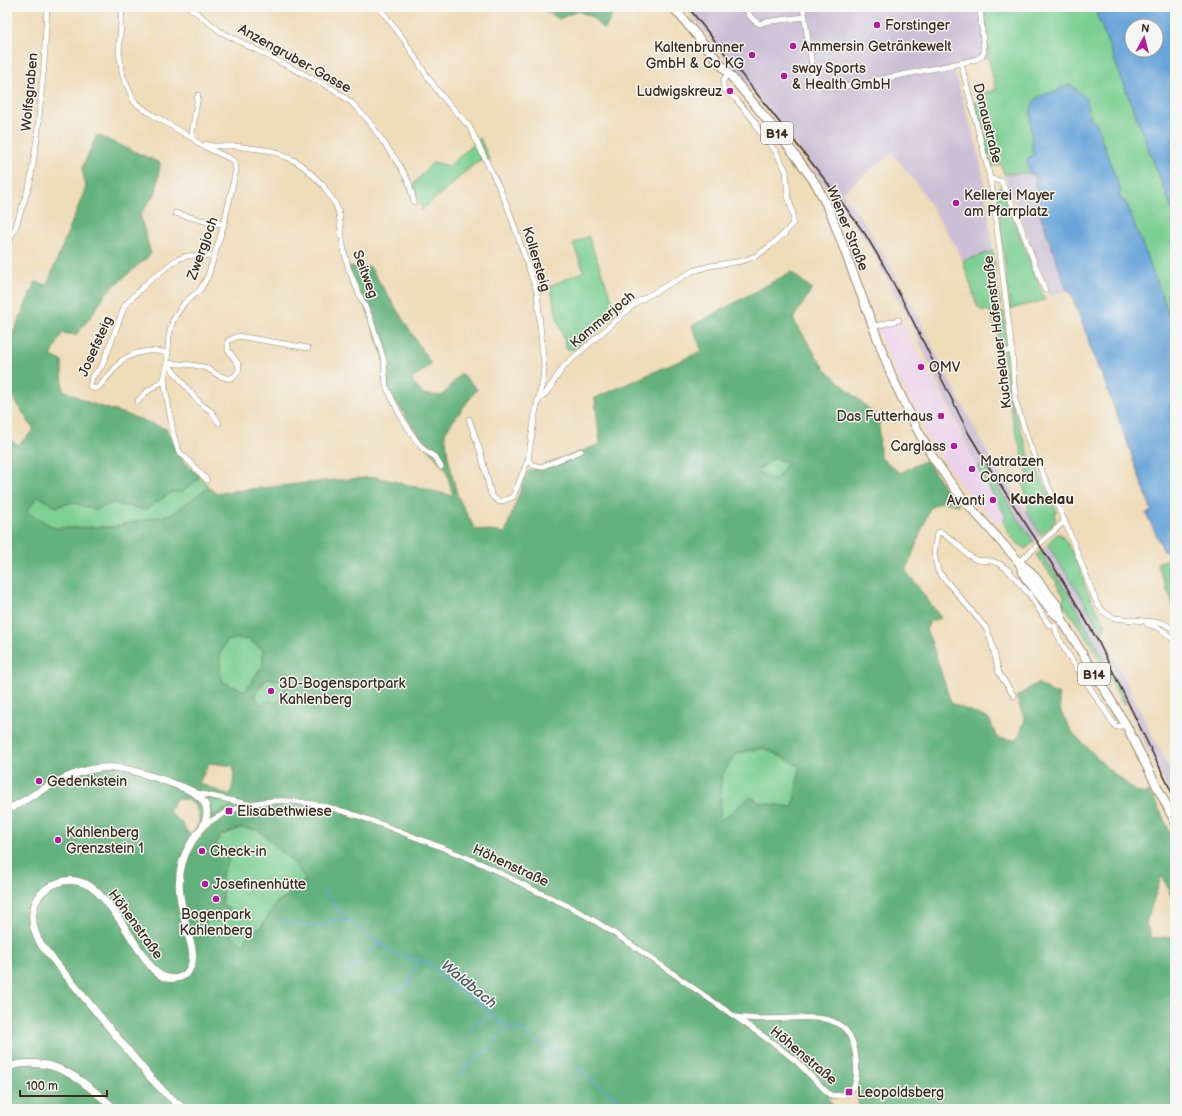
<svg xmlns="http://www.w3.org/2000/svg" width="1182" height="1116" font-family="'Balsamiq Sans',sans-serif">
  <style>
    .built { fill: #ebd1eb }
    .industrial { fill: #cbbfd5 }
    .green { fill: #7bcf93; stroke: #5b7c58 }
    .forest { fill: #64b27d; stroke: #506e4e; fill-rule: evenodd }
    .water { fill: #68a4d9; stroke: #52677c; fill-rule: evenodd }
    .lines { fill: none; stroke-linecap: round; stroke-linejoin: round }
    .stream { stroke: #68a4d9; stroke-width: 1.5 }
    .street-casing { stroke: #95836c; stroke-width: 6 }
    .secondary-casing { stroke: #95836c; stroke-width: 8 }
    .primary-casing { stroke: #95836c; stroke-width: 10 }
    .street { stroke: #fff; stroke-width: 5 }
    .secondary { stroke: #fff; stroke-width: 7 }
    .primary { stroke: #fff; stroke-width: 8 }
    .rail { stroke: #3b2a1e; stroke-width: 1.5 }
    .poi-dot { fill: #b5179e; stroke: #f6f6f2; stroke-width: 1.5 }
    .labels { text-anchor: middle; stroke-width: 3; stroke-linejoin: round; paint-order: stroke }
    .shield { fill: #f6f6f2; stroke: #73675e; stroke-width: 1 }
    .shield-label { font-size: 13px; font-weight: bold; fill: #3b2a1e }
    .poi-label { font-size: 14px; fill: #3b2a1e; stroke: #f6f6f2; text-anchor: start }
    .street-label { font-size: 14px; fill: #3b2a1e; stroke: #f6f6f2 }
    .neighbourhood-label { font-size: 15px; font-weight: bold; fill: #3b2a1e; stroke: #f6f6f2 }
    .water-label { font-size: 15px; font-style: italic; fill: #4b555f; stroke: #f6f6f2 }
  </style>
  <rect width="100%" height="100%" fill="#f6f6f2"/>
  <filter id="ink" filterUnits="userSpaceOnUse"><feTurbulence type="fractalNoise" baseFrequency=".025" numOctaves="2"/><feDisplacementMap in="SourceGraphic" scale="8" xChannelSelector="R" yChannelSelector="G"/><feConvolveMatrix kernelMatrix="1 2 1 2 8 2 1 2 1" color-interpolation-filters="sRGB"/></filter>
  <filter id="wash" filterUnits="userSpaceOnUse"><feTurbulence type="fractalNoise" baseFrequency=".012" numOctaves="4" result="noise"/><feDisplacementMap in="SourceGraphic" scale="16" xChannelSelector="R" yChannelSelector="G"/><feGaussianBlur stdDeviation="0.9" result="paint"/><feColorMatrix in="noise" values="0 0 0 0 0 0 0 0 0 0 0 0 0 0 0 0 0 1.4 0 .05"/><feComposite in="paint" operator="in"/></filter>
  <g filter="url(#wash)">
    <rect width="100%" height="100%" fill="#efdcb9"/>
    <!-- built -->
    <polygon class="built" points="902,321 977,467 1005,515 1004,520 998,524 963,487 933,446 895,372 876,327"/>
    <!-- industrial -->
    <g class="industrial">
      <polygon points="685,7 985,7 988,59 953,67 977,147 984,182 993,251 963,261 958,250 920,188 892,153 842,193 857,212 871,233 904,289 942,366 995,468 1026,510 1041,535 1034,542 1016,516 984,465 977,467 909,320 869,246 826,186 784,131"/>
      <polygon points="1029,173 1035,176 1037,205 1067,290 1051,297 1004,174"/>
      <polygon points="1047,544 1081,596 1102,633 1156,743 1175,779 1175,806 1105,660 1069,595 1040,551"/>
    </g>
    <!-- green -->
    <g class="green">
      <path d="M985,7H1094L1175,217V330L1126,202C1121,200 1120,198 1119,194L1121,192L1100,135L1096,122H1093L1091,120L1090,114L1087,111L1088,107L1085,97L1080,94L1075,88L1064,86L1054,93H1048L1032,150L1033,155L1027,159L1029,173L1004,174L1001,164L994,166H991L989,162L990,160L998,156L997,153L988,156L987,155L983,137L984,136L990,133L987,128L983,129H981L975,104V103L984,101L982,94L996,89L988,59Z"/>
      <polygon points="480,138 490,161 479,160 422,210 414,184 433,162 449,166"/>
      <polygon points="1001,187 1045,300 1010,309 997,196 998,188"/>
      <polygon points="588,236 617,313 577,349 567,349 558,321 550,286 584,271 573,244"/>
      <polygon points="993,251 996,284 998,289 1001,309 983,311 978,308 963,261"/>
      <path d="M1002,311L1004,312L1012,403L1031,462L1037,469L1057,512L1055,514C1057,525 1048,529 1041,535L1026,510L1028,508L1023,482L1029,480L1013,421L1008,397L1002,347L990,312Z"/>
      <polygon points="774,458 788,463 775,482 756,471"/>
      <path d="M984,465L1016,516L1034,542L1025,549C1014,541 1001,530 1005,515L977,467Z"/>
      <polygon points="200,477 209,487 172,514 112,527 55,528 26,512 38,496 56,507 72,502 95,510 113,503 144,510 172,492 182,492"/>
      <polygon points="945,488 959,505 941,502"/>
      <polygon points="1057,534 1061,534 1075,556 1087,590 1094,605 1105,624 1102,633 1081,596 1047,544"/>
      <polygon points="1040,551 1069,595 1105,660 1126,703 1123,704 1091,644 1062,602 1065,597 1056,584 1057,583 1036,555"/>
      <polygon points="1171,558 1175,566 1175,610 1157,563"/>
      <polygon points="238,638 249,640 263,650 263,666 245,691 223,682 220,670 220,653 227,641"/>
      <path d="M268,678L283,681C285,690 285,695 279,702L269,701L262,704L258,703L255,696L256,692Z"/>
      <polygon points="764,748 800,766 793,808 761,803 750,797 720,821 721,777 736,753"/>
      <polygon points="207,798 237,804 216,813 211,817 206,799"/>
      <polygon points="240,828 258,830 294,863 306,879 293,890 285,899 277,902 260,928 249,932 243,946 233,936 204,931 206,920 221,921 227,918 229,910 227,907 222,904 222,874 231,854 215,845 220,836"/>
    </g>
    <!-- forest -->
    <g class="forest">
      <polygon points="549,7 613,7 615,10 604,30 591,16 577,11 559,19 545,10"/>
      <path d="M97,135L160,163L156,192L140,215L151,254L106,293L92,315L76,335L62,333L51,356L62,361L63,390L90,403L131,416L166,429L183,460L200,477L182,492H172L144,510L113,503L95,510L72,502L56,507L38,496L26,512L55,528L112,527L172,514L209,487L215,493L325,481L376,477L453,496L446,469L427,448L428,445L418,435L387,388L385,364L369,315L347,267H370L431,364L411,380L423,394L442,396L461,373L477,389L445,432L448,457L457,495L475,529L505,533L527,472L600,444L595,398L702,351L692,326L791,272L812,289L793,319L817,357L827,371L879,418L880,457L900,473L926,460L945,488L941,502L930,508L906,571L941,618L930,621L926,630L931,641L951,703L989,719L997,738L1017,740L1025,720L1016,697L1037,683L1052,692L1058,694L1061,712L1072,732L1107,768L1137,792L1144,794L1149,792L1152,798L1154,799L1170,832L1169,834L1175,844V917L1174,902L1162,875L1146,923L1152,938L1170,937L1175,934V1109H860L857,1098V1089L840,1097H827L835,1109H7V438L18,445L34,430L7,388V348L35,282L47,285L86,187L82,168ZM774,458L787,463L775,481L756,471ZM238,638L249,640L263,650V666L245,691L223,682L220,670V653L227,641ZM268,678L283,681C285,690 285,695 279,702L269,701L262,704L258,703L255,696L256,692ZM764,748L800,766L793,807L761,803L750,797L720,821L721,777L736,753ZM209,763L234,766L233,784L230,796L199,783ZM176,798L187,800L194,804L199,815V824L192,834L187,832L182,823L169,812ZM207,798L236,804H237L211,817L210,806L206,799ZM240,828L258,830L294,863L306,880L293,890L285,899L277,902L261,928L249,932L243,946L233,936L224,931H204L206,920L221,921L227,918L229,910L222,904V874L231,854L215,845L220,836Z"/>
    </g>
    <!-- water -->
    <g class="water">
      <path d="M1094,7H1175V217ZM1132,26H1156V50H1132Z"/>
      <path d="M1071,85L1080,94L1085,97L1088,107L1087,111L1090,114L1091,120L1093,122H1096L1100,134V135L1121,192L1119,194C1120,198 1121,200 1126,202L1175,330V566L1168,551L1164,552L1146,513L1152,511L1131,454V452L1100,370H1099L1088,341H1089L1069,289L1067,290L1037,205L1035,176L1029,173L1027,159L1033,155C1032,143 1026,106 1037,98C1042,94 1048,95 1054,92C1061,90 1062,86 1071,85Z"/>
    </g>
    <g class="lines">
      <!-- stream -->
      <g class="stream">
        <polyline points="321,889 325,895 333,901 338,910 347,918 350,922"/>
        <polyline points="279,922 302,924 317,927 322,927 331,921 335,920 341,920 351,923 355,925 368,936 398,955 429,963 444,980 452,986 487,1008 496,1021 510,1027 522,1030 529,1036 542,1046 562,1055 606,1091 616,1097 623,1106 629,1109"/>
        <polyline points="350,971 372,950 383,945"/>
        <path d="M387,992C393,989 401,990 407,987L415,968L419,961"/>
        <path d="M468,1032C470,1031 471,1029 472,1027C475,1023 488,1016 492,1015"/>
        <polyline points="458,1077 468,1065 472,1063 479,1055 491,1048 498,1037 510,1027"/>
      </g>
    </g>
  </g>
  <g filter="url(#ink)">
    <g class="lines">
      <!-- street casing -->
      <g class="street-casing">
        <g id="street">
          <polyline points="122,7 119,52 123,76 134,102 151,114 192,138 201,145 231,159 235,163 236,170 224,224 208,276 200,290 184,303 173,320 169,336 167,363 164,380 173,433 178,450 207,480"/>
          <polyline points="189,7 221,32 333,89 352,103 368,120 400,166 409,183 414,202"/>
          <polyline points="379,7 404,40 429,79 440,94 469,126 499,187 508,208 537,292 544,367 543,379 535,414 528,460 513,497 500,502 494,498 491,494 481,454 469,419"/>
          <path d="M745,7C749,14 752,22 761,24L764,22L805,17"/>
          <path d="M803,7L813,72C820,90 831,89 848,86L961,63L977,59L982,56L984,52L980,7"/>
          <polyline points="961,63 988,169 993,195 1012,350 1015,400 1030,446 1068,529 1097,604 1104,612 1114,618 1163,623 1175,630"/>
          <polyline points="192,138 192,133 198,95"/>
          <polyline points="206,144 212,146 235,146 273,151 295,161 304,167 322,184 336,205 339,214 343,246 348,267 359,294 370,317 384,360 386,386 399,413 415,439 423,449 435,457 441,467"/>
          <polyline points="990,179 1001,181 1011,201 1045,290"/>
          <polyline points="175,213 212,223 224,224"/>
          <polyline points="7,246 16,226 30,183 37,138 44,65 47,7"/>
          <polyline points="872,327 899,320"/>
          <polyline points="168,353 157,351 147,351 134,354 122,360 99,387 94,389 90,386 92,377 102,366 125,305 149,281 176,260 187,256 201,255 214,257"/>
          <polyline points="1000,353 1012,350"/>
          <path d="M167,363C181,365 195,363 208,369C214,372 224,380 231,378C237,376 239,370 239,365L228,350V341L238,336L308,348"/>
          <polyline points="167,363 195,398 203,406 211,411 219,423"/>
          <polyline points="138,401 145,393 164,380"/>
          <polyline points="538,401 546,393 564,366 637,302 693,271 710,266 742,261 756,256 769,247 785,233 793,223 793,214 788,196 786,171 776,152 757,128 755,122 736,99 727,92 724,89 723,85 723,81 728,73"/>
          <polyline points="528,460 533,465 541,467 581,451"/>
          <polyline points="1019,562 1065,521"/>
          <polyline points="1147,624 1161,629 1175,641"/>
          <polyline points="1055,626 1057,634 1065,650 1116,727 1126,725"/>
          <polyline points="1014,696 999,673 991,640 986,628 938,571 934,554 937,533 941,532 956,543 968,555 976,560 991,561 1000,564 1008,570 1029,594 1049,625 1055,626"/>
          <polyline points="197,793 248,804"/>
          <path d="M204,826C270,777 343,810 412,836C433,844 454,852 475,861C494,869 512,879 530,888C544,895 559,901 574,909C608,927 639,950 671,972C706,997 742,1021 777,1046L796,1061L830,1095C837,1096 844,1096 850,1091C861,1083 856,1049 851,1038C848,1032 843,1026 836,1023C824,1016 808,1018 794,1018C774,1019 755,1020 736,1017"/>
        </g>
      </g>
      <!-- secondary casing -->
      <g class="secondary-casing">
        <g id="secondary">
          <path d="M7,810C41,792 78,763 118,768C137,770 156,778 174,784C188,789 206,795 207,812C207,825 198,832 191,843C172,873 180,902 188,934C191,944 195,955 191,966C185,981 168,982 156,972C150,967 145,958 140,951C128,933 107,896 88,885C78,880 67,879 57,883C29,894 27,923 42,946L149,1076L165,1093L184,1109"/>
          <path d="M7,1067C54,1053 83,1081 115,1109"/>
        </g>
      </g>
      <!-- primary casing -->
      <g class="primary-casing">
        <g id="primary">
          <polyline points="673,7 760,111 795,155 816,184 831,214 892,377 916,427 932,456 950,482 964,500 1019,562 1031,572 1058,606 1063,622 1126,725 1175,822"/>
          <polyline points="1019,562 1025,577 1051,610 1063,621"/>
        </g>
      </g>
      <!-- street -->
      <use href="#street" class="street"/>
      <!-- secondary -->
      <use href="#secondary" class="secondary"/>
      <!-- primary -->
      <use href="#primary" class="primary"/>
      <!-- rail -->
      <polyline class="rail" points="688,7 826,181 865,234 883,264 903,301 969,434 992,472 1063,581 1099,643 1175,799"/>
    </g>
  </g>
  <!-- markers -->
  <g class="poi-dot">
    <circle cx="877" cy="25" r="4"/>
    <circle cx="793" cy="46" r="4"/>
    <circle cx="752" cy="55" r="4"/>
    <circle cx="784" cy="76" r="4"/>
    <circle cx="730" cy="91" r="4"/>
    <circle cx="956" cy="203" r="4"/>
    <circle cx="921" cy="367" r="4"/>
    <circle cx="941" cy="416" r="4"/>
    <circle cx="954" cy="446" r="4"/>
    <circle cx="972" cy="469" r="4"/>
    <circle cx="993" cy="500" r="4"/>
    <circle cx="271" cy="691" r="4"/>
    <circle cx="39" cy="781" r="4"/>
    <rect x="225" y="807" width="8" height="8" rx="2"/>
    <circle cx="58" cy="840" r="4"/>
    <circle cx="202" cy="851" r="4"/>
    <circle cx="205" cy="884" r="4"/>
    <circle cx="216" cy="899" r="4"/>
    <rect x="845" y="1088" width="8" height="8" rx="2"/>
  </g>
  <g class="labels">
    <!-- shield labels -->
    <g class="shield">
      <rect x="761" y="122" width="32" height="22" rx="3"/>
      <rect x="1078" y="663" width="32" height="22" rx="3"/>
    </g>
    <g class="shield-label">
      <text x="777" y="138">B14</text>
      <text x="1094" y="679">B14</text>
    </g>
    <!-- poi labels -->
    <g class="poi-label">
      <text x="885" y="30">Forstinger</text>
      <text x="801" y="51">Ammersin Getränkewelt</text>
      <text x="744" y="52" text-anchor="end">Kaltenbrunner<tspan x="744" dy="16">GmbH &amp; Co KG</tspan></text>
      <text x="792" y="73">sway Sports<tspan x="792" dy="16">&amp; Health GmbH</tspan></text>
      <text x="722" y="96" text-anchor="end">Ludwigskreuz</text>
      <text x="964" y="200">Kellerei Mayer<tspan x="964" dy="16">am Pfarrplatz</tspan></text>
      <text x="929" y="372">OMV</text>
      <text x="933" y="421" text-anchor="end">Das Futterhaus</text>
      <text x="946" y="451" text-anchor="end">Carglass</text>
      <text x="980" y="466">Matratzen<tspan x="980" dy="16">Concord</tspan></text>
      <text x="985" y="505" text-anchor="end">Avanti</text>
      <text x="279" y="688">3D-Bogensportpark<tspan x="279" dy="16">Kahlenberg</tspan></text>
      <text x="47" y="786">Gedenkstein</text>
      <text x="237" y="816">Elisabethwiese</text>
      <text x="66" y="837">Kahlenberg<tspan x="66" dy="16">Grenzstein 1</tspan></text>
      <text x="210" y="856">Check-in</text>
      <text x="213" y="889">Josefinenhütte</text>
      <text x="216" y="919" text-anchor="middle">Bogenpark<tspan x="216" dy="16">Kahlenberg</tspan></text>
      <text x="857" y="1097">Leopoldsberg</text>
    </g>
    <!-- street labels -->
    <g class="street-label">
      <text transform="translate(295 58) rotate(29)" y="5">Anzengruber-Gasse</text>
      <text transform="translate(29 92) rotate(-85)" y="5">Wolfsgraben</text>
      <text transform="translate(988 123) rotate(76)" y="5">Donaustraße</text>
      <text transform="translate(848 228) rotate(68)" y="5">Wiener Straße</text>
      <text transform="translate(202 248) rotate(-70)" y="5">Zwergjoch</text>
      <text transform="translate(537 259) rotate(73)" y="5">Kollersteig</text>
      <text transform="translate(366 274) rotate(70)" y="5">Seitweg</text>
      <text transform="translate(602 319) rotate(-40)" y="5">Kammerjoch</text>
      <text transform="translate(997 332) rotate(-97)" y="5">Kuchelauer Hafenstraße</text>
      <text transform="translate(95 346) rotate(-66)" y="5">Josefsteig</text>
      <text transform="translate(511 865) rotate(25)" y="5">Höhenstraße</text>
      <text transform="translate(136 924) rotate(54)" y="5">Höhenstraße</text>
      <text transform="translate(804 1055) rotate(40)" y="5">Höhenstraße</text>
    </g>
    <!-- neighbourhood labels -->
    <g class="neighbourhood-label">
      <text x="1042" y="504">Kuchelau</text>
    </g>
    <!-- water labels -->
    <g class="water-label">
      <text transform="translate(469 984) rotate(39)" y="5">Waldbach</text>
    </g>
  </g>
  <!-- margin -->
  <rect width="1182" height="1116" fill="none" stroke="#f6f6f2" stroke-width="24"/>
  <!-- north arrow -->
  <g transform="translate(1144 38) rotate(7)"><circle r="19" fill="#f6f6f2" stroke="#aba49d"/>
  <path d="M0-3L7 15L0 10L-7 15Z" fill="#b5179e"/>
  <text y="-6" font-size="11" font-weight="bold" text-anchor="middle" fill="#3b2a1e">N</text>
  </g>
  <!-- scale -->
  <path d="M20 1090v6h87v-6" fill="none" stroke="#3b2a1e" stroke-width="2"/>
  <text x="26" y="1090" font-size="12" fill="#3b2a1e" stroke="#f6f6f2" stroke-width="3" paint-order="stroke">100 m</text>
</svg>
